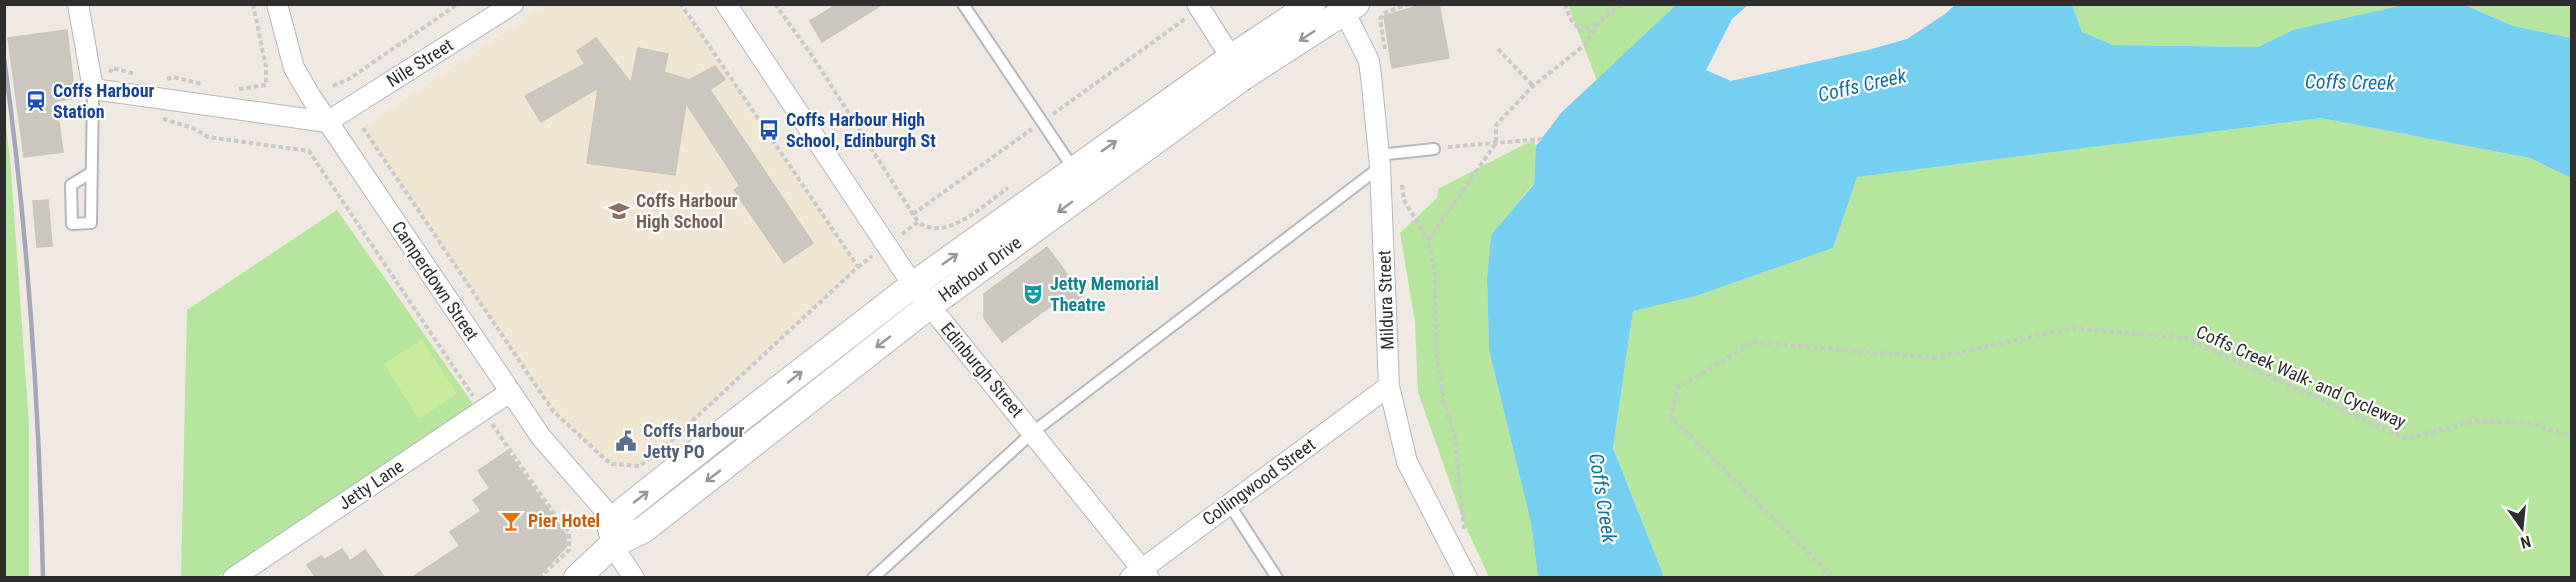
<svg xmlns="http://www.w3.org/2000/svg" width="2576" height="582" font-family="'Roboto Condensed',sans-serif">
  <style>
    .education { fill: #f0e6d1 }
    .green { fill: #b6e59e }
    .pitch { fill: #c9ec9a }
    .water { fill: #75cff0 }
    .building { fill: #cbc7bf; stroke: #cbc5ba; stroke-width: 1.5 }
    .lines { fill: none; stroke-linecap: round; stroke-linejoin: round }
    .service-casing { stroke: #b4b7c1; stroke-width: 14 }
    .minor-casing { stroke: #b4b7c1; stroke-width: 22 }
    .tertiary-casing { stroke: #b4b7c1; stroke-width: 28 }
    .path { stroke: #c9c9c9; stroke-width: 4; stroke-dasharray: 4.5 3; stroke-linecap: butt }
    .service { stroke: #fff; stroke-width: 10 }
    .minor { stroke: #fff; stroke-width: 20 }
    .tertiary { stroke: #fff; stroke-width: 26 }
    .rail { stroke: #a3a6b8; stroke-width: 4.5 }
    .oneway { stroke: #969696 }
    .labels { text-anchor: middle; stroke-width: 4.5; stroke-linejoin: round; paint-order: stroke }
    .street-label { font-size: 18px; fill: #2e2e2e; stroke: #fff }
    .transit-label { font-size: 18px; font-weight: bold; fill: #164399; stroke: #fff; text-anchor: start }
    .education-label { font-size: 18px; font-weight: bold; fill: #785e54; stroke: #fff; text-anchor: start }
    .culture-label { font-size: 18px; font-weight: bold; fill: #0d838f; stroke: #fff; text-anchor: start }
    .service-label { font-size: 18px; font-weight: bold; fill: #4e5e75; stroke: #fff; text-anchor: start }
    .food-label { font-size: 18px; font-weight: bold; fill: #c56008; stroke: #fff; text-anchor: start }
    .water-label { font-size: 20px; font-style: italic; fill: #0d6fa3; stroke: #fff }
  </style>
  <rect width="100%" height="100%" fill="#efe9e1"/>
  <!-- education -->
  <polygon class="education" points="545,5 681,5 858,267 662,449 640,466 605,459 553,411 363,128"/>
  <!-- green -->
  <g class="green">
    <polygon points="1568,5 1568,4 1676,5 1597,81"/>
    <polygon points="2072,5 2408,5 2294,30 2258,47 2113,45 2082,32"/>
    <polygon points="2465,5 2571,5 2571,38 2513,26"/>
    <polygon points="2321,118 2530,158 2571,178 2571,577 1664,577 1613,448 1633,311 1696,296 1833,248 1856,177"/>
    <polygon points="5,121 10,157 29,425 29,577 5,577"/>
    <polygon points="1533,140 1536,146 1534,183 1491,235 1487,278 1489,350 1531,523 1538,577 1489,577 1464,523 1418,392 1415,322 1400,233 1437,198 1438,189"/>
    <polygon points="337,210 473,404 217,577 181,578 187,310"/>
  </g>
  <!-- pitch -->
  <polygon class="pitch" points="422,339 457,394 419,419 384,364"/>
  <!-- water -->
  <polygon class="water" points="2408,4 2465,5 2513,26 2571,38 2571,178 2530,158 2321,118 1857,177 1833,248 1696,296 1633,311 1613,448 1664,577 1538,577 1531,523 1489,350 1487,278 1491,235 1534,184 1536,146 1561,113 1676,5 1748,5 1732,19 1706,70 1731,81 1868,50 1907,39 1945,14 1955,5 2072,5 2082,32 2113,45 2258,47 2293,30"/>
  <!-- building -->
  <g class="building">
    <polygon points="837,4 883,4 822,42 810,21"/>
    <polygon points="1424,4 1439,4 1449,58 1392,68 1384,16"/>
    <polygon points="67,30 75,98 56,101 63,152 24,157 8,38"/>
    <polygon points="596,38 631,83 638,48 668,54 664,72 689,80 715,66 725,79 710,90 813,243 784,263 734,190 740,186 686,103 675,175 587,163 598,88 541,122 525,96 585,64 577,51"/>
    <polygon points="48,200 52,246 37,247 33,201"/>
    <polygon points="1047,247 1083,295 1065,308 1059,300 1002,342 984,318 984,294"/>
    <polygon points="507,451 566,535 566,547 537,578 411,578 460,546 450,532 481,511 473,500 490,488 478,471"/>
    <polygon points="342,549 350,561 365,550 385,578 316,578 307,565 321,556 324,560"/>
  </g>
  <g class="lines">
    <!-- service casing -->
    <g class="service-casing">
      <g id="service">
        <polyline points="963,4 1075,171"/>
        <polyline points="1379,155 1434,149"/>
        <polyline points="92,172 71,185 72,224 91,223 93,89"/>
        <polyline points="1229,504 1277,578"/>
        <polyline points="873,578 1033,432 1380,167"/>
      </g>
    </g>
    <!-- minor casing -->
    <g class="minor-casing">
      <g id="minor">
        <polyline points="78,4 93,89 327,122 513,4"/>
        <polyline points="277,4 294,68 311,97 541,437 603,508 612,545 634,578"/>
        <polyline points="726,4 913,285 1149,578"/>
        <polyline points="1197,4 1239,70"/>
        <polyline points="1344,11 1369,61 1372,85 1380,166 1389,386 1407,462 1467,578"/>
        <polyline points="233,578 510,392"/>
        <polyline points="1130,578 1389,386"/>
      </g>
    </g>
    <!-- tertiary casing -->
    <g class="tertiary-casing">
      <g id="tertiary">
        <polyline points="612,545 622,512 710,442 913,285 1232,57 1312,4"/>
        <polyline points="577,578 612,545 643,530 929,306 1243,77 1356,4"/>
      </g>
    </g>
    <!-- path -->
    <g class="path">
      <polyline points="775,4 813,57 918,222"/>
      <polyline points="1565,4 1570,18 1580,31 1596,24"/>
      <polyline points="1385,49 1380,19 1384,13 1409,4"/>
      <polyline points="1498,49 1533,86"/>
      <polyline points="110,73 112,68 136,74"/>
      <polyline points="167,79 173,77 202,84"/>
      <polyline points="333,86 349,79 458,4"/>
      <polyline points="239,89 266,85 266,67 253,4"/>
      <polyline points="1053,114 1185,19"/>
      <polyline points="163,119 193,128 208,137 309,151 473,396"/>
      <polyline points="363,128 553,411 605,459 612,464 640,466 662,449 858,267 681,4"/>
      <polyline points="1448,147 1543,139"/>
      <polyline points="1402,185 1404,200 1428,240"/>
      <polyline points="913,214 1032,129"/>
      <path d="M902,234L918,222C947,243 984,204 1008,188"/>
      <polyline points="858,267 872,256"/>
      <polyline points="492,424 561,524 569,531 569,550 539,578"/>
      <polyline points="1464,529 1455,438 1444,401 1436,354 1435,273 1428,240 1496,143 1496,125 1533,86 1586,44 1597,24 1622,4"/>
      <polyline points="1830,578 1821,565 1671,417 1678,387 1754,342 1935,358 2072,328 2185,338 2407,439 2474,421 2534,424 2572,436"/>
    </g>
    <!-- service -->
    <use href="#service" class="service"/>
    <!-- minor -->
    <use href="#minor" class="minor"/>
    <!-- tertiary -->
    <use href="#tertiary" class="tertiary"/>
    <!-- rail -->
    <path class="rail" d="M4,58C28,230 39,404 43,578"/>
  </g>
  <!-- one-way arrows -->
  <defs><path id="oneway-shaft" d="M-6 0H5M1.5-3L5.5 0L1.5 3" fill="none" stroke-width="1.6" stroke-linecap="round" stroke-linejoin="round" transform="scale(1.5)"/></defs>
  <g class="oneway">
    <use href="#oneway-shaft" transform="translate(1307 36) rotate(147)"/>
    <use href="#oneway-shaft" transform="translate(1109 146) rotate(-35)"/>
    <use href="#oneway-shaft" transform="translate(1065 207) rotate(144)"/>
    <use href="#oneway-shaft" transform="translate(950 259) rotate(-35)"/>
    <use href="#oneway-shaft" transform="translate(883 342) rotate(142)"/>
    <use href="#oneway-shaft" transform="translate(795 377) rotate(-38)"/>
    <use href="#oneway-shaft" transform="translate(713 476) rotate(142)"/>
    <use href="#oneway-shaft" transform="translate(641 497) rotate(-38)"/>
  </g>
  <!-- icons -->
  <defs>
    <g id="station-bare" transform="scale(1.62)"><path d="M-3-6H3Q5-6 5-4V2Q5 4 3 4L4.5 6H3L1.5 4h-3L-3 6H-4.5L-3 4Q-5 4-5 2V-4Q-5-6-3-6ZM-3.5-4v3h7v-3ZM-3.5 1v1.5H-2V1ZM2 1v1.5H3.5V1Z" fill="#1a4fb4" stroke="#fff" stroke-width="2.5" paint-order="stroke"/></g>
    <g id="bus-bare" transform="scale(1.62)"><path d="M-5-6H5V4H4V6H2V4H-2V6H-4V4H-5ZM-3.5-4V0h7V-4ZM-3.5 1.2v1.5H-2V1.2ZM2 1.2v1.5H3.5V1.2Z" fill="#1a4fb4" stroke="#fff" stroke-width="2.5" paint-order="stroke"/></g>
    <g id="school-bare" transform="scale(1.62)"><path d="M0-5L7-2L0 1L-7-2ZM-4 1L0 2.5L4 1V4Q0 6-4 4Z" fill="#8d6e63" stroke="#fff" stroke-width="2.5" paint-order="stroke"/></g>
    <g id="theatre-bare" transform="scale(1.62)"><path d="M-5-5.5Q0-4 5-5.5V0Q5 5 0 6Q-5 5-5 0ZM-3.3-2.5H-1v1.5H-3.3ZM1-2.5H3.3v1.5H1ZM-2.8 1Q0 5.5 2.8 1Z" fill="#0f9aa8" stroke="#fff" stroke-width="2.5" paint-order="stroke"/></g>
    <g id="civic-bare" transform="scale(1.62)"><path d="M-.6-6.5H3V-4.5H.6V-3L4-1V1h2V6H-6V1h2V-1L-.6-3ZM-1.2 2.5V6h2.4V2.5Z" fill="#5c6f8a" stroke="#fff" stroke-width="2.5" paint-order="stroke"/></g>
    <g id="bar-bare" transform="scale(1.62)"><path d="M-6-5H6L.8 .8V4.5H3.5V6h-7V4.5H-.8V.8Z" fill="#e8710a" stroke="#fff" stroke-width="2.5" paint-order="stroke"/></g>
  </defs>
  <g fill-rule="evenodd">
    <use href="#station-bare" x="36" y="101"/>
    <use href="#bus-bare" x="769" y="130"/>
    <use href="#school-bare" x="619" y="211"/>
    <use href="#theatre-bare" x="1033" y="294"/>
    <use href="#civic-bare" x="626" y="441"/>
    <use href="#bar-bare" x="511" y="521"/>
  </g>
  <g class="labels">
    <!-- street labels -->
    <g class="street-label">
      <text transform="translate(420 63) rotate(-32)" y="6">Nile Street</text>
      <text transform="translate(980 269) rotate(-36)" y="6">Harbour Drive</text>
      <text transform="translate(435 281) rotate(56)" y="6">Camperdown Street</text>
      <text transform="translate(1386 300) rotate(-92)" y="6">Mildura Street</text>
      <text transform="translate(982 370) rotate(50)" y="6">Edinburgh Street</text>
      <text transform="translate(2301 377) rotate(24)" y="6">Coffs Creek Walk- and Cycleway</text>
      <text transform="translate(1259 482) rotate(-36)" y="6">Collingwood Street</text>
      <text transform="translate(371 485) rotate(-34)" y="6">Jetty Lane</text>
    </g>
    <!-- transit labels -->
    <g class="transit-label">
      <text x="53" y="97">Coffs Harbour<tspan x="53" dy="21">Station</tspan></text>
      <text x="786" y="126">Coffs Harbour High<tspan x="786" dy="21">School, Edinburgh St</tspan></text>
    </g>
    <!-- education labels -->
    <g class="education-label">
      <text x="636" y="207">Coffs Harbour<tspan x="636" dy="21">High School</tspan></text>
    </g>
    <!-- culture labels -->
    <g class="culture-label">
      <text x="1050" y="290">Jetty Memorial<tspan x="1050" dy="21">Theatre</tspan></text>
    </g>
    <!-- service labels -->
    <g class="service-label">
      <text x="643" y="437">Coffs Harbour<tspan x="643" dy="21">Jetty PO</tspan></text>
    </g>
    <!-- food labels -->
    <g class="food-label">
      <text x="528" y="527">Pier Hotel</text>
    </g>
    <!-- water labels -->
    <g class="water-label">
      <text transform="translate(2350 82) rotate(1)" y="7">Coffs Creek</text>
      <text transform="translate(1862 85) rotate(-13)" y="7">Coffs Creek</text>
      <text transform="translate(1603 498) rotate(81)" y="7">Coffs Creek</text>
    </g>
  </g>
  <!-- border -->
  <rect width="2576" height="582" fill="none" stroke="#2e2e2e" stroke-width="12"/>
  <!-- north arrow -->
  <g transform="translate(2522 528) rotate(165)" stroke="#ffffff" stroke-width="4.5" paint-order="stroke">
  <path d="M0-4.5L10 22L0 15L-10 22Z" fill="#2e2e2e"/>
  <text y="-9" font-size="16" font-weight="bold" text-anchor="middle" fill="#2e2e2e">N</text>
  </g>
</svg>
